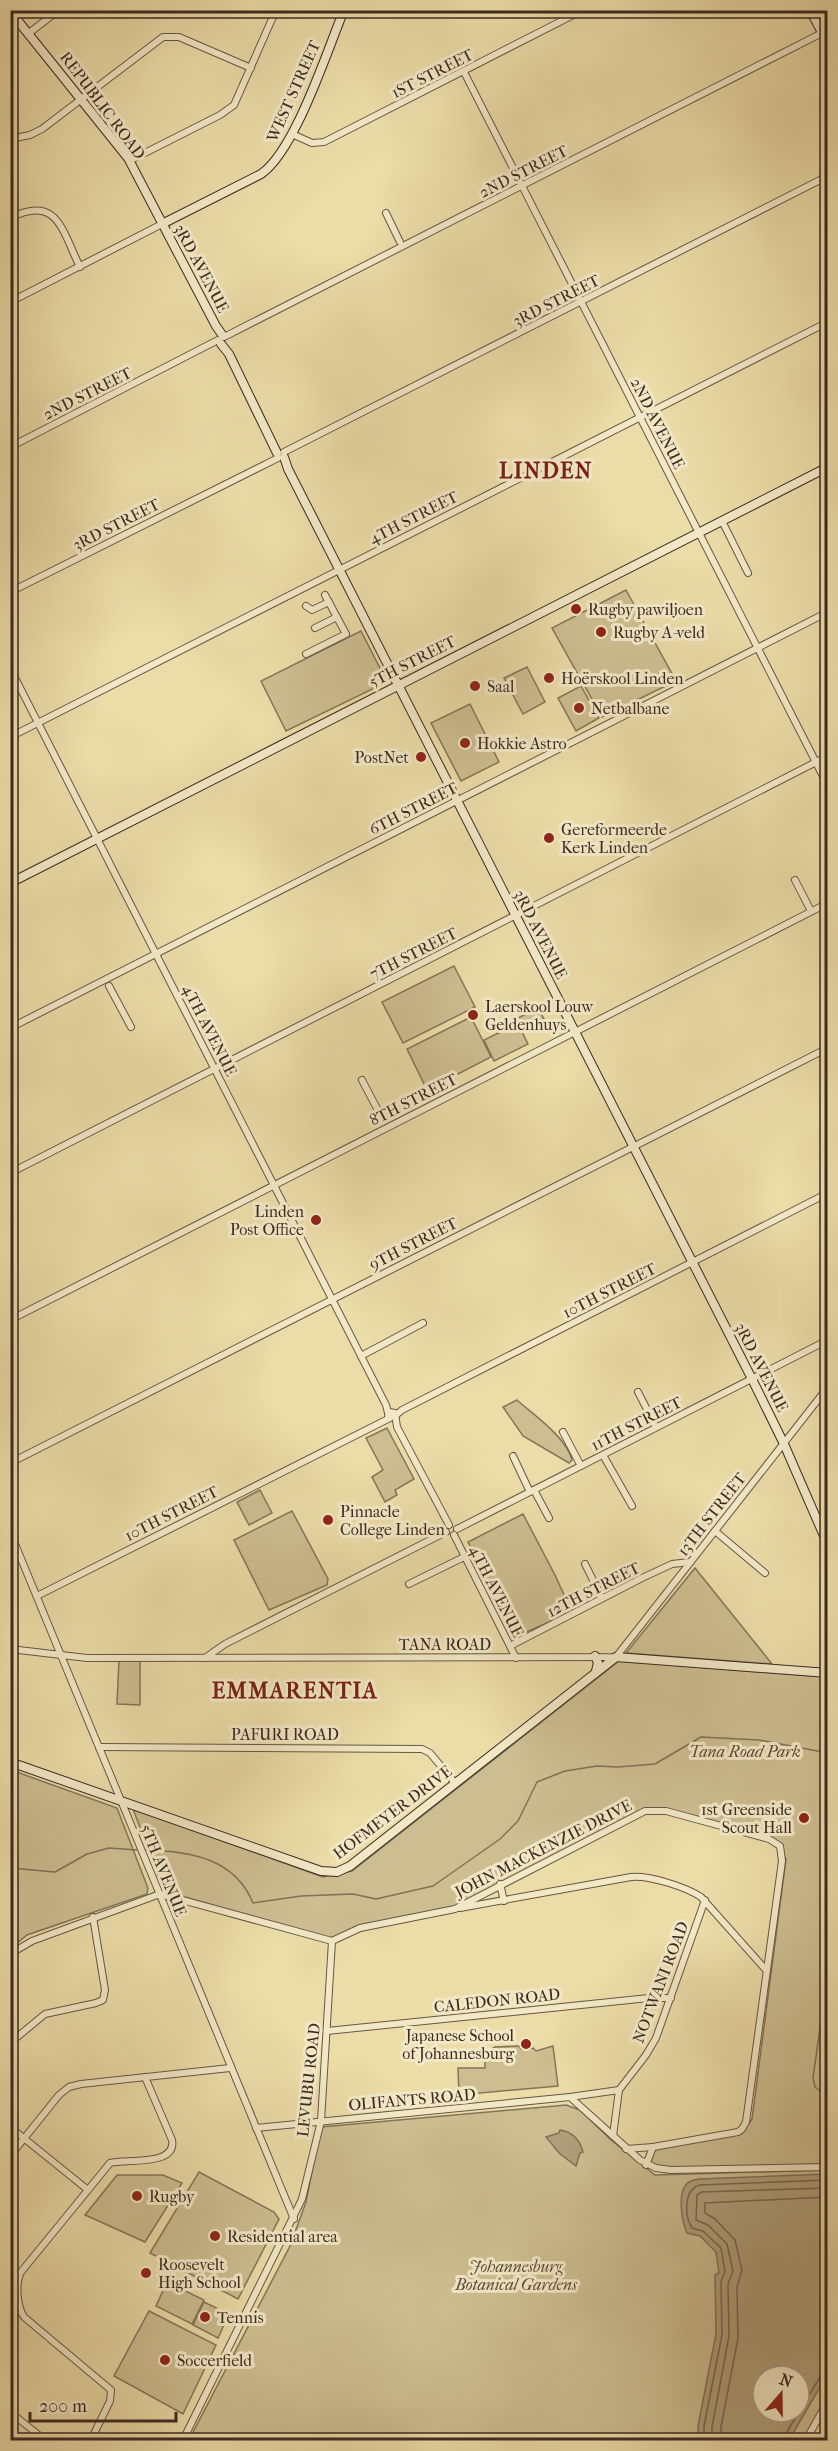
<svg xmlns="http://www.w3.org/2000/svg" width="838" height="2451" font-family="'IM FELL French Canon',serif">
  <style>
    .green { fill: #cdbe91; stroke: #847459; stroke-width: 1.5; fill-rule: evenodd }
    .water { fill: #af9f7a; stroke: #817056; stroke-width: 1.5; fill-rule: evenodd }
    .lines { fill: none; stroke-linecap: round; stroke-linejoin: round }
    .shore { stroke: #75644e; stroke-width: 1.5 }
    .stream { stroke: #817056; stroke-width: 1.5 }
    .street-casing { stroke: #675643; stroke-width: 8 }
    .secondary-casing { stroke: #3b2921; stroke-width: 10 }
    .street { stroke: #f2e8c6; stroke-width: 6 }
    .secondary { stroke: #f2e8c6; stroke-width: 8 }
    .poi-dot { fill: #8f2418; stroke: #f2e8c6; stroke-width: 2 }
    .labels { text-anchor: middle; stroke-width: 6; stroke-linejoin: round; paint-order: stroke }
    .street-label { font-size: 16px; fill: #3b2921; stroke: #f2e8c6 }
    .poi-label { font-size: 16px; fill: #3b2921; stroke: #f2e8c6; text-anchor: start }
    .park-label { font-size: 16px; font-style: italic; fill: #584737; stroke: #f2e8c6 }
    .district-label { font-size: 22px; font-weight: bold; letter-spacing: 1.5px; fill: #7a1f14; stroke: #f2e8c6 }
  </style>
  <rect width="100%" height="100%" fill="#ebdca8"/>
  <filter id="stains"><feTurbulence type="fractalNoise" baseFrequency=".00333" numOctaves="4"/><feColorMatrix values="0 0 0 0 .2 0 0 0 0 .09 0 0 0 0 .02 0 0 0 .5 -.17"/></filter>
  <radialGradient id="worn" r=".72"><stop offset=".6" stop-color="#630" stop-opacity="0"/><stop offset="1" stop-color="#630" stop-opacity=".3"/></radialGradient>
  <!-- green -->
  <g class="green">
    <polygon points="626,590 676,681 602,717 552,628"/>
    <polygon points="361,631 387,682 286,731 261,681"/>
    <polygon points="527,667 545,702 523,714 504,678"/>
    <polygon points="581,686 599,718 576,731 558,698"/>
    <polygon points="470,704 499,762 461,781 431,723"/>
    <polygon points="454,966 475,1007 403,1043 382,1002"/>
    <polygon points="538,1008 544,1019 521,1030 528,1044 494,1061 484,1040 517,1024 516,1019"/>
    <polygon points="471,1017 491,1057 427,1090 407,1049"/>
    <path d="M517,1400C534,1415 567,1438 572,1460L569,1463L523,1436L503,1407Z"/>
    <polygon points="387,1428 414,1479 395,1490 397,1495 385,1502 372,1477 383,1470 366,1438"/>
    <polygon points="260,1490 272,1513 249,1525 237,1502"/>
    <polygon points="292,1511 328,1579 327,1585 269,1610 234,1540"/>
    <polygon points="523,1514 555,1575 572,1612 515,1637 468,1542"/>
    <polygon points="695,1568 772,1664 626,1653"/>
    <polygon points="119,1659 140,1659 140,1705 117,1704"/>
    <polygon points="619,1661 827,1677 827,2164 667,2168 650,2163 656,2148 741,2134 752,2119 786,1859 775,1843 664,1811 645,1811 457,1910 368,1924 332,1939 164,1891 133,1809 323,1877 352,1871"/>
    <polygon points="11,1770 117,1808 148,1888 147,1894 27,1935 11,1948"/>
    <polygon points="519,2046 521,2049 533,2048 536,2051 553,2046 558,2086 459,2095 458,2068 485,2068 485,2060 490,2058 490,2050 495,2047"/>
    <path d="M566,2105L580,2110L611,2140L655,2175L827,2170V2402L806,2440H189L290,2246L306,2202L321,2127ZM763,2376H799V2412H763Z"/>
    <polygon points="199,2172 274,2212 279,2219 238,2299 150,2253"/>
    <polygon points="117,2175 163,2175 182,2183 145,2242 85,2215"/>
    <polygon points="167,2282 204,2300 192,2324 156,2306"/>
    <polygon points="204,2302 229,2314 218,2338 193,2325"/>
    <polygon points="149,2311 216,2345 183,2414 114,2376"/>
  </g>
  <!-- water -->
  <g class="water">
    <path d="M560,2130C573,2132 580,2140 583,2152L580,2153L576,2166L559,2153L546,2137L559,2133Z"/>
    <path d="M827,2174V2375L789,2440H698V2426L716,2334L715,2275L719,2273L716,2252L700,2236L687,2233C682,2222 676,2190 689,2182C692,2180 696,2180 699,2179ZM763,2376H799V2412H763Z"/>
  </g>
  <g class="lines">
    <!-- shore -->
    <g class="shore">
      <path d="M704,2440V2426L722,2335L721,2281L725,2272L721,2248L703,2231L692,2228C684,2215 684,2189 700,2185L828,2180"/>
      <polyline points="712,2440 712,2427 729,2336 728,2284 733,2271 727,2244 708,2225 696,2220 697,2195 702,2192 828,2188"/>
      <polyline points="721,2440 721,2427 738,2338 737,2287 742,2270 735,2240 715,2219 705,2213 705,2203 828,2197"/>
      <polyline points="784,2440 785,2435 820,2377 828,2373"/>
    </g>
    <!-- stream -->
    <g class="stream">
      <path d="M145,1850C189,1851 235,1858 253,1903L301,1896L353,1894L376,1899L433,1886L500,1839L518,1821L537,1782L565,1771L597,1766L618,1767L655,1764L701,1737L759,1740L828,1753"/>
      <polyline points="10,1868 55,1872 87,1854 109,1848 137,1850"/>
      <polyline points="825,1949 824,2000 813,2078 815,2087 828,2097"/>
    </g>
    <!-- street casing -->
    <g class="street-casing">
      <g id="street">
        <polyline points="29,33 59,10"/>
        <polyline points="464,72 828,786"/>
        <polyline points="292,134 312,143 324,142 583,10"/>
        <polyline points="10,139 30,135 42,129 163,37 179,37 251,68"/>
        <polyline points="129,161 220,115 234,105 276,10"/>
        <polyline points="386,213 400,242"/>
        <path d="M10,218C58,194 62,231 80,267"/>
        <polyline points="10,302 162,224"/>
        <polyline points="224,337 822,33"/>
        <polyline points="10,447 218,340"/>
        <polyline points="284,452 828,176"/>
        <polyline points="722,521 748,573"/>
        <polyline points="10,592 278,458"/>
        <polyline points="306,606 312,610 329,602"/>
        <polyline points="315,628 337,617"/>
        <polyline points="306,654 346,634 325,595"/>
        <polyline points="10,668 386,1405 388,1413"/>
        <polyline points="10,737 828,322"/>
        <polyline points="795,880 811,911"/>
        <polyline points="109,986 131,1027"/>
        <polyline points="10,1028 828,612"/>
        <polyline points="362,1080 383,1120"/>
        <polyline points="10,1173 828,756"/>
        <polyline points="10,1320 828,903"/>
        <polyline points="361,1356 423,1323"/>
        <polyline points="638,1392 656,1427"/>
        <polyline points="395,1416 402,1410 828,1193"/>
        <polyline points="388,1417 389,1412 395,1413 397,1427 449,1525"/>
        <polyline points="563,1432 581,1466"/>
        <polyline points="603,1455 632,1506"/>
        <polyline points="513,1456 530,1492"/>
        <polyline points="10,1463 828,1048"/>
        <polyline points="534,1490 549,1518"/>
        <polyline points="457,1529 828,1340"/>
        <polyline points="715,1531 765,1573"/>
        <polyline points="10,1532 294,2219"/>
        <polyline points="454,1535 516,1658"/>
        <polyline points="585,1564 602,1598"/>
        <polyline points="409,1584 464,1557"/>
        <polyline points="37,1596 390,1418"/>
        <polyline points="510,1646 642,1578 672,1564 690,1562"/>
        <polyline points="10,1649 87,1658 616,1657 828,1387"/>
        <polyline points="205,1658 225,1644 446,1532"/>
        <polyline points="10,1747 13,1762"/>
        <polyline points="99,1747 422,1749 430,1753 455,1783"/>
        <polyline points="500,1884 504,1901"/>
        <path d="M460,1908L631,1877C649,1875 686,1887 701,1897L767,1971"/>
        <polyline points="10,1954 32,1941 160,1894 332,1941 360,1928 455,1909 645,1811 666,1811 769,1839 780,1846 782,1861 746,2122 742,2129 738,2132 653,2147 646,2165"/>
        <polyline points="327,2031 649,1998 671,1998"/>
        <polyline points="10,2043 45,2014 96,2003 103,2000 105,1990 93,1917"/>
        <polyline points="570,2097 619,2090"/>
        <polyline points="10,2127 88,2190"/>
        <polyline points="256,2128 570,2097 640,2160 656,2168 671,2170 828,2167"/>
        <polyline points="613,2136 619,2090 646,2055 656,2038 705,1900"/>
        <polyline points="626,2149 653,2147"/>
        <polyline points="10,2156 59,2095 69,2087 81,2084 230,2068"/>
        <polyline points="10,2412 45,2440"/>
        <path d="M91,2440L110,2401L111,2390L24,2317C17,2306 15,2284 21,2272L110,2163C127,2159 177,2166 172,2140L145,2077"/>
        <polyline points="183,2440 302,2199 321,2121 332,1941"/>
        <polyline points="806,2440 828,2401"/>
      </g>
    </g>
    <!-- secondary casing -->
    <g class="secondary-casing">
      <g id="secondary">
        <polyline points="810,10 828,44"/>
        <polyline points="10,11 128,158 216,326 223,336"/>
        <path d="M162,224L261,174C295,151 327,51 344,10"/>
        <polyline points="221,344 229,354 277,453"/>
        <polyline points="284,457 288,469 752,1379 784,1444 828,1545"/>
        <polyline points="10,883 828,467"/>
        <polyline points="595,1656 598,1663 596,1671"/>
        <polyline points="10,1762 321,1871 337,1872 350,1866 616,1657 828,1673"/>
      </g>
    </g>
    <!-- street -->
    <use href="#street" class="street"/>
    <!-- secondary -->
    <use href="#secondary" class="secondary"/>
  </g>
  <!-- markers -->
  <g class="poi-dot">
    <circle cx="576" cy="609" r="6"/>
    <circle cx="601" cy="632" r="6"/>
    <circle cx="549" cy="678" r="6"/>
    <circle cx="475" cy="686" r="6"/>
    <circle cx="579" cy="708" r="6"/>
    <circle cx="465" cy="743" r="6"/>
    <circle cx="421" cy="757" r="6"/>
    <circle cx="549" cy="838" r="6"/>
    <circle cx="473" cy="1015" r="6"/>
    <circle cx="316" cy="1220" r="6"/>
    <circle cx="328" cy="1520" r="6"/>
    <circle cx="804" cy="1818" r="6"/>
    <circle cx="526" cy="2044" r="6"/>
    <circle cx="137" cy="2196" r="6"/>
    <circle cx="215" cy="2236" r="6"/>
    <circle cx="146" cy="2273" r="6"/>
    <circle cx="205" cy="2317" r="6"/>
    <circle cx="165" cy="2360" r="6"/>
  </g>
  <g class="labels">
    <!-- street labels -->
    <g class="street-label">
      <text transform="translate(432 73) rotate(-27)" y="6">1ST STREET</text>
      <text transform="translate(293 91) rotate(-66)" y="6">WEST STREET</text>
      <text transform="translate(103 105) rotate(53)" y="6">REPUBLIC ROAD</text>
      <text transform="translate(523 171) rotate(-27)" y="6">2ND STREET</text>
      <text transform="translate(202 268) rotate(62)" y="6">3RD AVENUE</text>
      <text transform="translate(556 300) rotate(-27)" y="6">3RD STREET</text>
      <text transform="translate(87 393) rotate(-27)" y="6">2ND STREET</text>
      <text transform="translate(658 423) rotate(63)" y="6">2ND AVENUE</text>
      <text transform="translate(413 517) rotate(-27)" y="6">4TH STREET</text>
      <text transform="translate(116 524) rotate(-27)" y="6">3RD STREET</text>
      <text transform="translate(412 661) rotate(-27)" y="6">5TH STREET</text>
      <text transform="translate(413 808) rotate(-27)" y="6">6TH STREET</text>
      <text transform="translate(541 934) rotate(63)" y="6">3RD AVENUE</text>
      <text transform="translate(413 953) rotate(-27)" y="6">7TH STREET</text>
      <text transform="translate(210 1030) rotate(63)" y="6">4TH AVENUE</text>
      <text transform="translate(413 1099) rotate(-27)" y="6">8TH STREET</text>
      <text transform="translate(413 1243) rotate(-27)" y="6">9TH STREET</text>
      <text transform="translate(609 1290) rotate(-27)" y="6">10TH STREET</text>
      <text transform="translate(762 1367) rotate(63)" y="6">3RD AVENUE</text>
      <text transform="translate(636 1423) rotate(-27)" y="6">11TH STREET</text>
      <text transform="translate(171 1513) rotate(-27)" y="6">10TH STREET</text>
      <text transform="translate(711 1514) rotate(-52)" y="6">13TH STREET</text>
      <text transform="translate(593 1589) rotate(-27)" y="6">12TH STREET</text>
      <text transform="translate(497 1591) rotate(63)" y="6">4TH AVENUE</text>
      <text x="445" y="1650">TANA ROAD</text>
      <text x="285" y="1740">PAFURI ROAD</text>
      <text transform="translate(392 1812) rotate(-37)" y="6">HOFMEYER DRIVE</text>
      <text transform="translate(543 1848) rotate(-27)" y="6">JOHN MACKENZIE DRIVE</text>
      <text transform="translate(164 1870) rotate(68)" y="6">5TH AVENUE</text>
      <text transform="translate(660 1982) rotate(-69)" y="6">NOTWANI ROAD</text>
      <text transform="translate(497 2000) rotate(-6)" y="6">CALEDON ROAD</text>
      <text transform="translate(308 2080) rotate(-84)" y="6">LEVUBU ROAD</text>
      <text transform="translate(412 2099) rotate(-5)" y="6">OLIFANTS ROAD</text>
    </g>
    <!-- poi labels -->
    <g class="poi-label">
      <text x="588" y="615">Rugby pawiljoen</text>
      <text x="613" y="638">Rugby A-veld</text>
      <text x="561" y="684">Hoërskool Linden</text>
      <text x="487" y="692">Saal</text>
      <text x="591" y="714">Netbalbane</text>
      <text x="477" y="749">Hokkie Astro</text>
      <text x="409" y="763" text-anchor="end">PostNet</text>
      <text x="561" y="835">Gereformeerde<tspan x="561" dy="18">Kerk Linden</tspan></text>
      <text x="485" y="1012">Laerskool Louw<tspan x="485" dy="18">Geldenhuys</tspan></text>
      <text x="304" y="1217" text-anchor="end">Linden<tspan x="304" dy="18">Post Office</tspan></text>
      <text x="340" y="1517">Pinnacle<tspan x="340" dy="18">College Linden</tspan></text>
      <text x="792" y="1815" text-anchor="end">1st Greenside<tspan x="792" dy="18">Scout Hall</tspan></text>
      <text x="514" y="2041" text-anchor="end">Japanese School<tspan x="514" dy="18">of Johannesburg</tspan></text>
      <text x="149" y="2202">Rugby</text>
      <text x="227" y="2242">Residential area</text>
      <text x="158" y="2270">Roosevelt<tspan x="158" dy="18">High School</tspan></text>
      <text x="217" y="2323">Tennis</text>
      <text x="177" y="2366">Soccerfield</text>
    </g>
    <!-- park labels -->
    <g class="park-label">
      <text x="745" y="1757">Tana Road Park</text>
      <text x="516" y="2272">Johannesburg<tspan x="516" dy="18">Botanical Gardens</tspan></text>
    </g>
    <!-- district labels -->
    <g class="district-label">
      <text x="546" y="478">LINDEN</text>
      <text x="295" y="1698">EMMARENTIA</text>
    </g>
  </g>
  <!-- margin -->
  <rect width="838" height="2451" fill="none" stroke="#ebdca8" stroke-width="36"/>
  <rect x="12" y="12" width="814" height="2427" fill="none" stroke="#3b2921" stroke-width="3"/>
  <rect x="18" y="18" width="802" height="2415" fill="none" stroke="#3b2921" stroke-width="1.5"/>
  <!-- north arrow -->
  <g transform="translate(781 2394) rotate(20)"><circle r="28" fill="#f2e8c6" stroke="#a99c84" stroke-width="1.5"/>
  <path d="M0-4.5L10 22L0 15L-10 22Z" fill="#8f2418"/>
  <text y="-9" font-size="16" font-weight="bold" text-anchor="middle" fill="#3b2921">N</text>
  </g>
  <!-- scale -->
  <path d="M30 2412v9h146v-9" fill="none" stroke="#3b2921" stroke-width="3"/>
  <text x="39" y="2412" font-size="18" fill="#3b2921" stroke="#f2e8c6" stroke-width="4.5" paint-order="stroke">200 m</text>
  <rect width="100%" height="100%" filter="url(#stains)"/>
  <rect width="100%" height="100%" fill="url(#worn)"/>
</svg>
